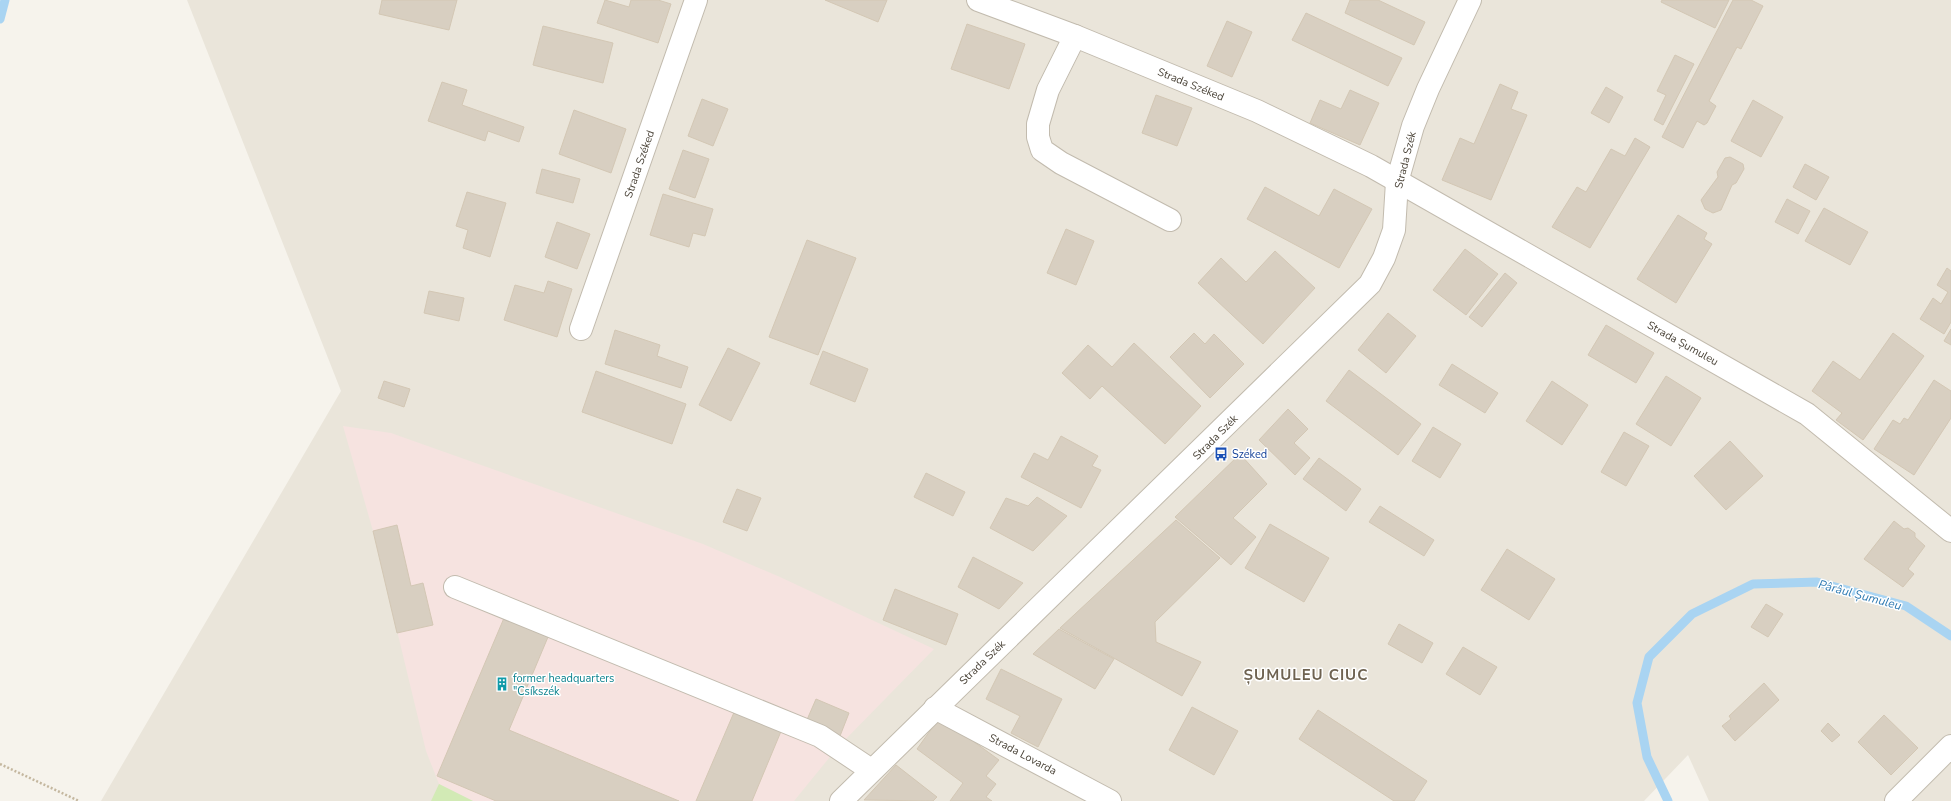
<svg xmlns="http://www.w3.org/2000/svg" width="1951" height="801" font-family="'Nunito Sans',sans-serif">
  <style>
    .residential { fill: #eae5da }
    .medical { fill: #f6e3e0 }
    .green { fill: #d2eab5 }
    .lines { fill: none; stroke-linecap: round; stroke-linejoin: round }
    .stream { stroke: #a9d4f2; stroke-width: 9 }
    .building { fill: #d8cfc1; stroke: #d3c7b4 }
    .minor-casing { stroke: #c2bbae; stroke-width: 24 }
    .path { stroke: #c4b79f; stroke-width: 2.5; stroke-dasharray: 2 2; stroke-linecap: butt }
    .minor { stroke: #fff; stroke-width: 22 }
    .labels { text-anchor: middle; stroke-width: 3; stroke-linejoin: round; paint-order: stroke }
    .street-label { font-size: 11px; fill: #4b4439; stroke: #fff }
    .transit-label { font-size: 11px; fill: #164399; stroke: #fff; text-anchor: start }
    .culture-label { font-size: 11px; fill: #0d838f; stroke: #fff; text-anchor: start }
    .water-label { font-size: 12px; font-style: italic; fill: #2e7ab2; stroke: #fff }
    .district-label { font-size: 15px; font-weight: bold; letter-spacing: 1px; fill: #6e6250; stroke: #fff }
  </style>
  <rect width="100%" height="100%" fill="#f6f3ec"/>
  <!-- residential -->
  <polygon class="residential" points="187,0 1951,0 1951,801 1709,801 1688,755 1644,801 101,801 341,391"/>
  <!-- medical -->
  <polygon class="medical" points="343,426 391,433 703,544 780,577 934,649 838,747 794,801 473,801 439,784 426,751 373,531"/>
  <!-- green -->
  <polygon class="green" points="439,784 473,801 431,801"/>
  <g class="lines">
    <!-- stream -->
    <g class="stream">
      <polyline points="0,19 5,0"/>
      <polyline points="1668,801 1647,757 1637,703 1649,657 1692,614 1753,584 1817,582 1906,606 1951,636"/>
    </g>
  </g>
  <!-- building -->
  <g class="building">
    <polygon points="382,0 457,0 449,30 379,14"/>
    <polygon points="605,0 629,7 631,0 658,0 671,4 658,43 597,23"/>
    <polygon points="825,0 887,0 878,22"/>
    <polygon points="1350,0 1378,0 1425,22 1414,45 1345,13"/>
    <polygon points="1662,0 1729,0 1715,28 1661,2"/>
    <polygon points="1733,0 1751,0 1763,6 1741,49 1737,47 1709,101 1716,106 1707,123 1704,125 1697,121 1683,148 1662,137"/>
    <polygon points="1306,13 1402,58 1388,86 1292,40"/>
    <polygon points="1227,21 1252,32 1232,77 1207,66"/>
    <polygon points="967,24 1025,44 1009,89 951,69"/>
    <polygon points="543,26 613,43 603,83 533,65"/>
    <polygon points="1675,55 1694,64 1663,125 1654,120 1666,95 1657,91"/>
    <polygon points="442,82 467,90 462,105 524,127 519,142 488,131 485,141 428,121"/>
    <polygon points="1500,84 1518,92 1511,109 1527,115 1491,200 1442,180 1460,138 1474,144"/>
    <polygon points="1606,87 1623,97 1609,123 1591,113"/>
    <polygon points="1350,90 1379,103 1360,145 1310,123 1320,100 1341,109"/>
    <polygon points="1156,95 1192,108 1177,146 1142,133"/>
    <polygon points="702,99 728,109 713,146 688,136"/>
    <polygon points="1753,100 1783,117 1761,157 1731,141"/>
    <polygon points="574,110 626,129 611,173 559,154"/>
    <polygon points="1635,138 1650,147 1590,248 1552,227 1577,187 1586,192 1611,149 1625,156"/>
    <polygon points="683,150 709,159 695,198 669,189"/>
    <polygon points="1730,157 1743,164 1744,169 1736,183 1732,185 1721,210 1713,213 1705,209 1701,200 1718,177 1717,172 1725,158"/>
    <polygon points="1805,164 1829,177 1816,200 1793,187"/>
    <polygon points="542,169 580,179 573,203 536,193"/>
    <polygon points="1265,187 1319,216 1334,189 1372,209 1339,268 1247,219"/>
    <polygon points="467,192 506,203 490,257 463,248 468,230 456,226"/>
    <polygon points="663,194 713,209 705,236 693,233 689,247 650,235"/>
    <polygon points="1787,199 1810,211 1798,234 1775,222"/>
    <polygon points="1824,208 1868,232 1850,265 1805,241"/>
    <polygon points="1678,215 1707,233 1704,239 1712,244 1676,303 1637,279"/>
    <polygon points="557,222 590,234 577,269 545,257"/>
    <polygon points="1066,229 1094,241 1076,285 1047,273"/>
    <polygon points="807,240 856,258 818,355 769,337"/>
    <polygon points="1465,249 1498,274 1466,315 1433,290"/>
    <polygon points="1275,251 1315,288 1263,344 1198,283 1221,258 1246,282"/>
    <polygon points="1947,268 1951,271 1951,322 1944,334 1920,319 1933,298 1941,304 1948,292 1937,285"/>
    <polygon points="1505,273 1517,283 1482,327 1469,317"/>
    <polygon points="548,281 572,289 557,337 504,320 515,285 544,293"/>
    <polygon points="429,291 464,298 459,321 424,313"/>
    <polygon points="1388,313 1416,336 1386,373 1358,350"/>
    <polygon points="1606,325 1654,353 1636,383 1588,355"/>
    <polygon points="1951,329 1951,345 1944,341"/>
    <polygon points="615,330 660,345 657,356 688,367 681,388 605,364"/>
    <polygon points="1194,333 1205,344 1214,334 1244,364 1210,398 1170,357"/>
    <polygon points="1893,333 1924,356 1863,440 1836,420 1842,413 1812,391 1833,361 1860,380"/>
    <polygon points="1134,343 1201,406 1165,444 1102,386 1090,399 1062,373 1088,345 1112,367"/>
    <polygon points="728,348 760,363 731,421 699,405"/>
    <polygon points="823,351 868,369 855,402 810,384"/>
    <polygon points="1452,364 1498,393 1485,413 1439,385"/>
    <polygon points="1349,370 1421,424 1398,455 1326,401"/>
    <polygon points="596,371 686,404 672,444 582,412"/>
    <polygon points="1666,376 1701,398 1671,446 1636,424"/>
    <polygon points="1934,380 1951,391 1951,418 1914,475 1874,449 1893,420 1900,424 1904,418 1908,420"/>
    <polygon points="384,381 410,389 404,407 378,398"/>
    <polygon points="1552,381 1588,405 1562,445 1526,421"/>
    <polygon points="1288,409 1308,429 1294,443 1310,458 1295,475 1259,440"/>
    <polygon points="1433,427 1461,444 1440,478 1412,461"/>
    <polygon points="1624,432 1649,446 1626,486 1601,472"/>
    <polygon points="1061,436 1098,456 1092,466 1101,470 1081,508 1021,477 1034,453 1048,460"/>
    <polygon points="1730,441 1763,476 1726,510 1694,476"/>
    <polygon points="1240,454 1267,484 1233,518 1256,537 1231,565 1175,517"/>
    <polygon points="1319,458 1361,489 1346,511 1303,479"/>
    <polygon points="926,473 965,492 953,516 914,497"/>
    <polygon points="737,489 761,498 747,531 723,522"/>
    <polygon points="1037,497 1067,516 1033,551 990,528 1006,498 1028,506"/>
    <polygon points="1380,506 1434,540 1424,556 1369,522"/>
    <polygon points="1176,520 1220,558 1155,622 1156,642 1201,662 1182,696 1060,628"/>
    <polygon points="1894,521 1904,529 1908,528 1915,533 1915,537 1925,546 1908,569 1914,574 1903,587 1864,559"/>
    <polygon points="1270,524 1329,558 1304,602 1245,568"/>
    <polygon points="397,525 411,586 423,583 433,625 397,633 373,531"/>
    <polygon points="1507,549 1555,579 1529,620 1481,590"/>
    <polygon points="973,557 1023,583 999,609 958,587"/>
    <polygon points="895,589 958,614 946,645 883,620"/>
    <polygon points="1766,604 1783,614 1768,637 1751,627"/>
    <polygon points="504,618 548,637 509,730 679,801 496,801 437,776"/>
    <polygon points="1399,624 1433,643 1422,663 1388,644"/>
    <polygon points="1059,629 1114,659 1095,689 1033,654"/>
    <polygon points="1463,647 1497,667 1480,695 1446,674"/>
    <polygon points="1001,669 1062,699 1038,747 1011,733 1020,716 986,699"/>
    <polygon points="1764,683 1779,700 1735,741 1722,726 1731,719 1729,716"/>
    <polygon points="816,699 849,713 840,736 806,722"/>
    <polygon points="1192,707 1238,731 1214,775 1169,750"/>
    <polygon points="735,710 782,729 752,801 696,801"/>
    <polygon points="1318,710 1427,781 1414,801 1394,801 1299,739"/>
    <polygon points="1884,715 1918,748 1891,775 1858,742"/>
    <polygon points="940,717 999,760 986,776 996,784 986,797 992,801 950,801 963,783 917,749"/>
    <polygon points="1828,723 1840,735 1832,742 1821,731"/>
    <polygon points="896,765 937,797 933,801 864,800"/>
  </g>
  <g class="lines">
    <!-- minor casing -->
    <g class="minor-casing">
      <g id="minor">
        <polyline points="978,0 1075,36 1257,111 1371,166 1807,414 1951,531"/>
        <polyline points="1075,36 1048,90 1038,124 1038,137 1042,150 1061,163 1170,220"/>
        <polyline points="581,329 696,0"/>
        <polyline points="455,587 820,736 871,770"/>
        <polyline points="935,708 1110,801"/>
        <polyline points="841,801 1370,284 1384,258 1394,230 1397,182 1413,126 1428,89 1470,0"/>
        <polyline points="1896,801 1951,746"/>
      </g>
    </g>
    <!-- path -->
    <polyline class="path" points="0,764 79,801"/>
    <!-- minor -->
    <use href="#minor" class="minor"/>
  </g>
  <!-- icons -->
  <defs>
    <g id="bus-bare" transform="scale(1.08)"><path d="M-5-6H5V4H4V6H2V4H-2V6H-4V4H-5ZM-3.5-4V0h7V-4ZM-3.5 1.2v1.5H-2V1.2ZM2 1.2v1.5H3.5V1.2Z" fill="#1a4fb4" stroke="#fff" stroke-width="2.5" paint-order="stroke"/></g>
    <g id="building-bare" transform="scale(1.08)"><path d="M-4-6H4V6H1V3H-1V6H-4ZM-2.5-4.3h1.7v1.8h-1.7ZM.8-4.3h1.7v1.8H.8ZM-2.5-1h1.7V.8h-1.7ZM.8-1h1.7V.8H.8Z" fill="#0f9aa8" stroke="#fff" stroke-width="2.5" paint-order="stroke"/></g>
  </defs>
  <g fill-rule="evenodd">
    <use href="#bus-bare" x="1221" y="454"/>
    <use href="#building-bare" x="502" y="684"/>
  </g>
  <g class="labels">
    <!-- street labels -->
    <g class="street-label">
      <text transform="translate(1191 84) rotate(22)" y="4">Strada Széked</text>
      <text transform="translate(1405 160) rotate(-76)" y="4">Strada Szék</text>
      <text transform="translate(639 164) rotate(-71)" y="4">Strada Széked</text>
      <text transform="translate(1683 343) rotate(29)" y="4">Strada Șumuleu</text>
      <text transform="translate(1215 437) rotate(-45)" y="4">Strada Szék</text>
      <text transform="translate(982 662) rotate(-44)" y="4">Strada Szék</text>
      <text transform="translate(1023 754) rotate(28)" y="4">Strada Lovarda</text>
    </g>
    <!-- transit labels -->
    <g class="transit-label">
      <text x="1232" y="458">Széked</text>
    </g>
    <!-- culture labels -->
    <g class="culture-label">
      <text x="513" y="682">former headquarters<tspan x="513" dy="13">"Csíkszék</tspan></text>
    </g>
    <!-- water labels -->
    <g class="water-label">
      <text transform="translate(1860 595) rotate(15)" y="4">Pârâul Șumuleu</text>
    </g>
    <!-- district labels -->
    <g class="district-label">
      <text x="1306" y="680">ȘUMULEU CIUC</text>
    </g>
  </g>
</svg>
